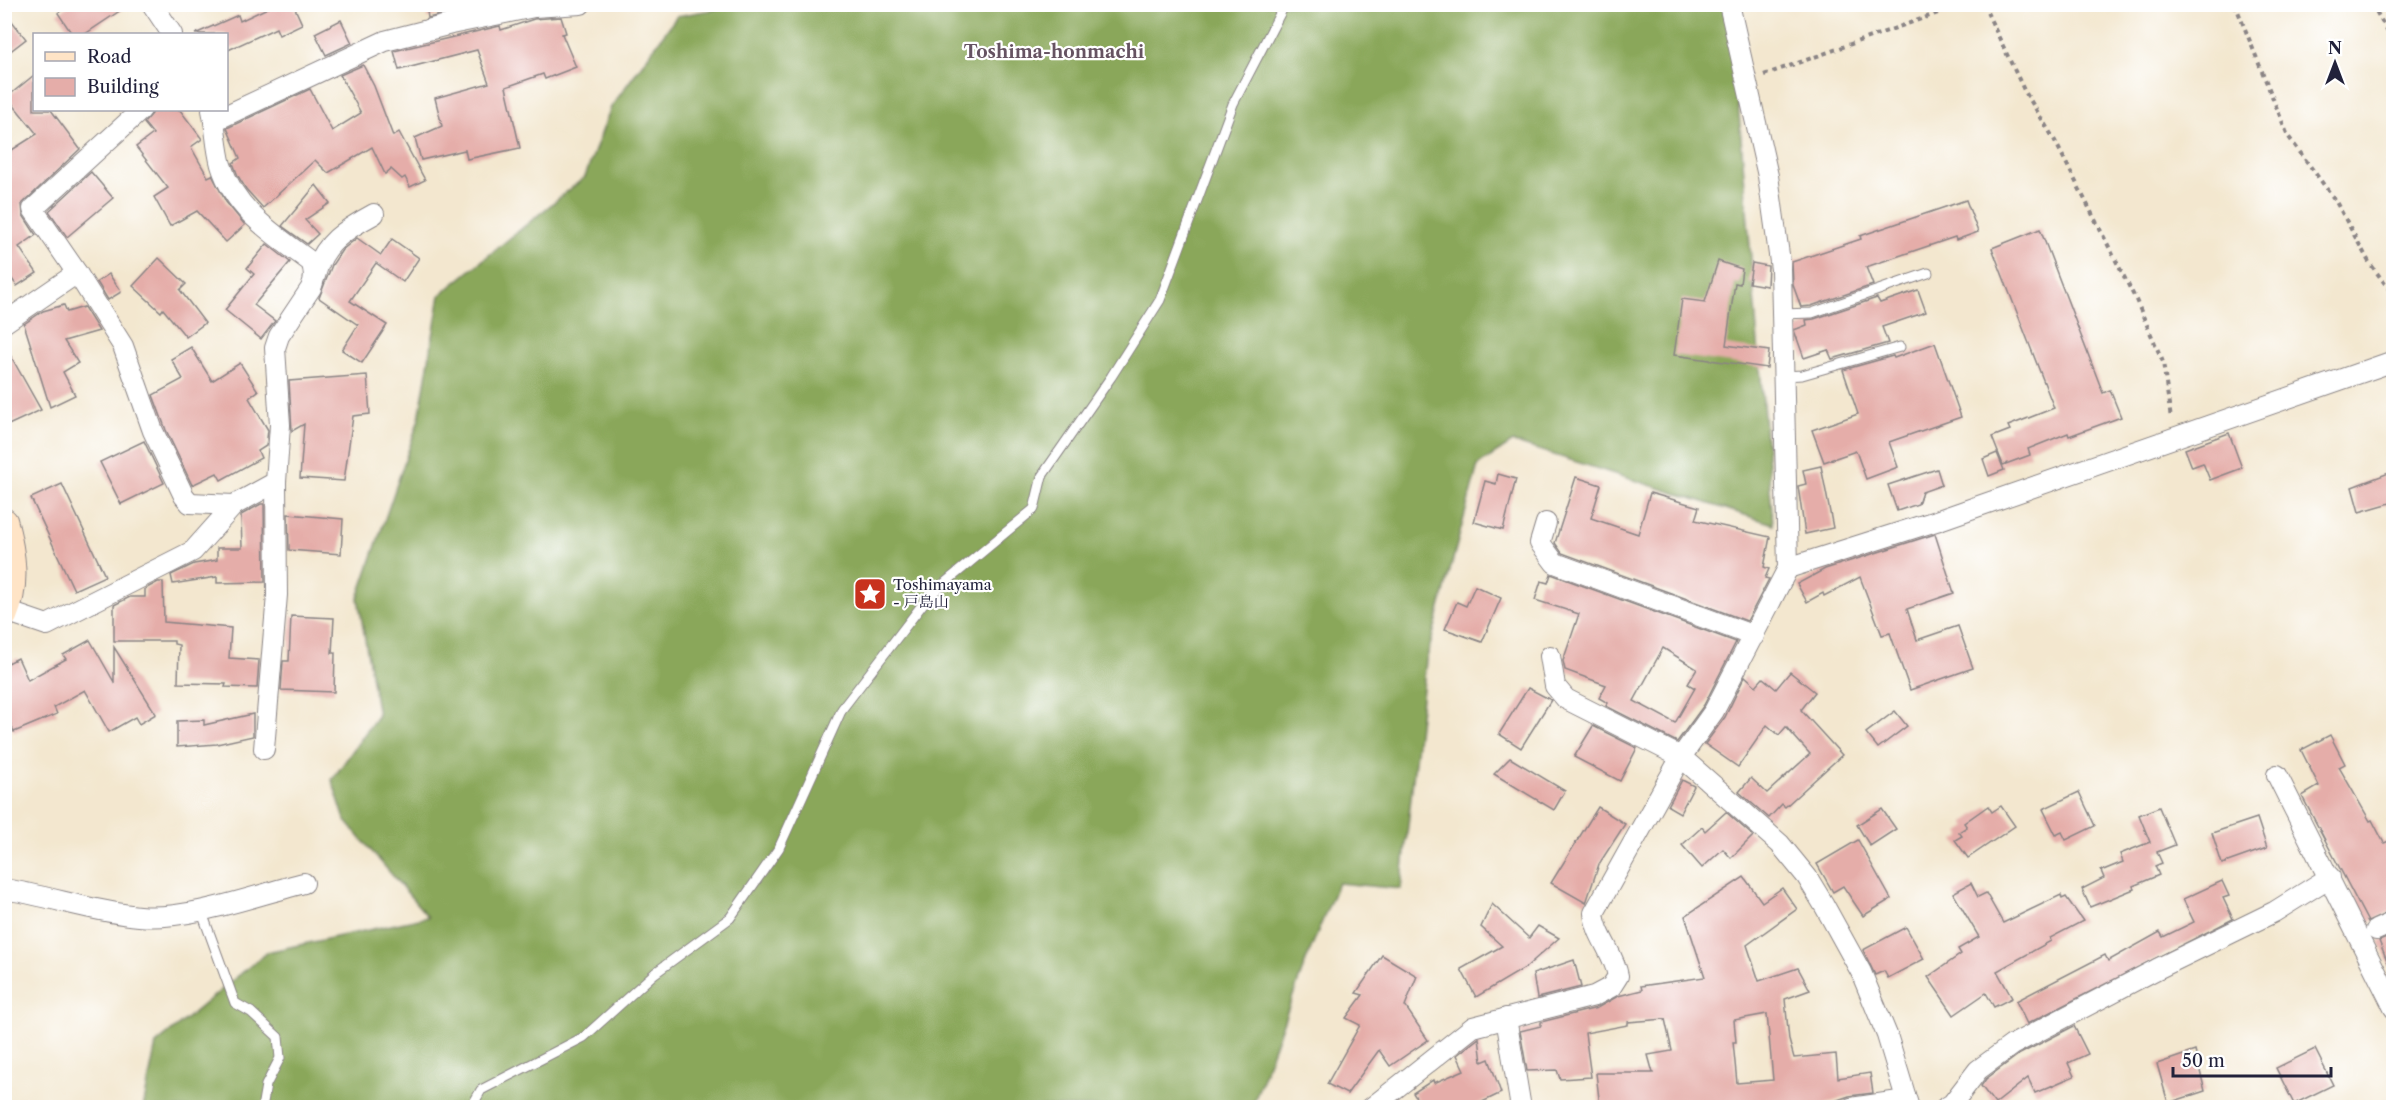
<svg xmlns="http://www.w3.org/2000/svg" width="2398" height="1112" font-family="'Libre Caslon Text','Noto Serif JP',serif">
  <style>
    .forest { fill: #8aa75a; stroke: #56644a; stroke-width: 1.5 }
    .building { fill: #e5ada9; fill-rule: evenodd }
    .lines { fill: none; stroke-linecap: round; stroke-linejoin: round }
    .lane-casing { stroke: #8a8485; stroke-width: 11 }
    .street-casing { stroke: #8a8485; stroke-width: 22 }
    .secondary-casing { stroke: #8a8485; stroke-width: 29 }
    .path { stroke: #8a8485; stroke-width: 4; stroke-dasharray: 4.5 4.5; stroke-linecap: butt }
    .lane { stroke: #fff; stroke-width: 9 }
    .street { stroke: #fff; stroke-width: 20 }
    .secondary { stroke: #ffe4c6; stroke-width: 27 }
    .labels { text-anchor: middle; stroke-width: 4.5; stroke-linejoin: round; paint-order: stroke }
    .poi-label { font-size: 15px; fill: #22223b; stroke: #fff; text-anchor: start }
    .quarter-label { font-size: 18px; font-weight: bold; fill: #665362; stroke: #fff }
  </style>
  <rect width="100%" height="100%" fill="#fff"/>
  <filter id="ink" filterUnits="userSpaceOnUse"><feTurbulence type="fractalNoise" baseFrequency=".0167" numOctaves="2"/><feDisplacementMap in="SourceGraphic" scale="12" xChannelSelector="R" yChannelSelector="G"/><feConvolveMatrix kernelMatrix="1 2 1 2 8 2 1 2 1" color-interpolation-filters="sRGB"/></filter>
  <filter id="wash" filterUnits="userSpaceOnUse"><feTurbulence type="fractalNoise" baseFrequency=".008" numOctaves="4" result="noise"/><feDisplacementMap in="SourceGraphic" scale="24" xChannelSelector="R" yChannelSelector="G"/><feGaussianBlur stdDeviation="1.35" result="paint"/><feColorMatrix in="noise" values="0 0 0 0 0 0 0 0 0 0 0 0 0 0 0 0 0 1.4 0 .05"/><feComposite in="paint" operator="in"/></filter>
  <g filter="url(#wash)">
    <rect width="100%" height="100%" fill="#f3e7cf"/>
    <!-- forest -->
    <polygon class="forest" points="744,4 1730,5 1773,524 1513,442 1478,465 1426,661 1401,889 1338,883 1307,958 1252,1107 143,1108 156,1044 267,952 428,917 345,820 332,780 378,715 358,598 419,419 440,295 585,177 611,107 677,16"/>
    <g id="blocks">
      <!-- building -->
      <g class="building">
        <polygon points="71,4 130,4 85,34 72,34 58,13"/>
        <polygon points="276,4 293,4 302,24 279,35 276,28 226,51 226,34 195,34 238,15 240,21"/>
        <polygon points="426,4 486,4 428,18"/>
        <polygon points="4,11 26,39 4,56"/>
        <polygon points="561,17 566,33 562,34 576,67 545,79 543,74 506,87 520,148 467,159 465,150 421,160 415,138 442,126 435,98 489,83 477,50 399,70 394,51 500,26 501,30 534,19"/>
        <polygon points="341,20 352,43 326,55 315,33"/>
        <polygon points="363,65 374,86 393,136 399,132 425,180 410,187 405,177 402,179 391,169 385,174 372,147 328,173 315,160 263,208 246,189 238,176 233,163 240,158 227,128 310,89 332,131 361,113 340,75"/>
        <polygon points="34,75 34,110 51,110 80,149 22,204 23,215 36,235 19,247 37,273 17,286 4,268 4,155 37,134 7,97"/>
        <polygon points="153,110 180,110 202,139 191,147 208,177 212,175 226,202 245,225 226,242 197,211 170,226 154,197 168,188 136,147 153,134 144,123 152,114"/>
        <polygon points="91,172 113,198 67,237 49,211"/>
        <polygon points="316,185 330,203 305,220 318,234 307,244 282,226"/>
        <polygon points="1966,200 1978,232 1956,240 1955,237 1866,267 1873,285 1811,306 1801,307 1793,285 1792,262 1861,239 1860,236"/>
        <polygon points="2040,229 2103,393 2110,390 2121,417 2069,436 2068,433 2028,449 2030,455 2003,465 1992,437 2010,430 2008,426 2054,408 1992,248"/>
        <polygon points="357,238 381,255 392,239 419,258 403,282 376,263 350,301 387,325 362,363 342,350 358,325 319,298 332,265 342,250"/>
        <polygon points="267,244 290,262 254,305 275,321 261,339 225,310 254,274 247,268"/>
        <polygon points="159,258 186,284 180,290 205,323 186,337 163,309 161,312 133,286"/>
        <polygon points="1718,261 1742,269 1740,284 1735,283 1726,345 1769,351 1767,368 1674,355 1682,299 1705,302"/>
        <polygon points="1752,263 1768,266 1767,286 1749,283"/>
        <polygon points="109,274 121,292 108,300 97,282"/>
        <polygon points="1918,290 1926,312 1882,327 1888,343 1832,359 1828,350 1804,358 1794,330 1807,325 1806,320 1814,319 1877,298 1880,303"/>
        <polygon points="64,305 67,312 84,307 99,331 64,341 78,363 63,372 75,395 50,407 24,324 43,311"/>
        <polygon points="1935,343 1961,417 1889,442 1898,467 1866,479 1856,451 1824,462 1812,430 1858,414 1843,370 1893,356 1894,358"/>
        <polygon points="4,344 41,410 4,427"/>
        <polygon points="191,347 212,381 240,363 258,391 249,398 268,430 266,446 258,451 261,458 221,480 217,473 192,485 166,430 153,395 183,379 171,359"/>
        <polygon points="367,375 370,414 353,416 344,481 300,478 304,424 292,431 289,381"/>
        <polygon points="2229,433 2242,468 2210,480 2203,463 2192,467 2185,449"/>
        <polygon points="144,441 164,483 121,504 100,462"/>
        <polygon points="1997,453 2004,470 1989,476 1983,459"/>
        <polygon points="1821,466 1833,528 1805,534 1798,486 1806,484 1803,470"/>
        <polygon points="1937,469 1942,485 1922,492 1918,504 1897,511 1888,485"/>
        <polygon points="2394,471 2394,502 2359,512 2352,487"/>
        <polygon points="1498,474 1516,479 1503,530 1474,522 1485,481 1496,484"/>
        <polygon points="1576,477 1601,485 1591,518 1638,534 1650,493 1699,507 1695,520 1770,537 1764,567 1769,569 1765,578 1769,579 1747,621 1562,553 1555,543"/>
        <polygon points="62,484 105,576 74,590 31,498"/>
        <polygon points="261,504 264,504 265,582 217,583 217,577 173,584 171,575 194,564 217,560 217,548 242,548 241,515"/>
        <polygon points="288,514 343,519 341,554 289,550"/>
        <polygon points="1935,534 1954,593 1907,609 1917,640 1958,626 1973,668 1910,690 1890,633 1882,635 1860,577 1824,596 1823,593 1807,602 1797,584 1825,569"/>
        <path d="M1551,574L1736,642L1704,705L1677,742L1606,706L1608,703L1599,698L1606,685L1565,670L1563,661L1579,614L1535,600L1541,581L1548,583ZM1663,648L1697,669L1688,684L1695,688L1675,723L1634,701Z"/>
        <polygon points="158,582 163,582 164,622 231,628 229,658 259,660 257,688 225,687 226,684 178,683 179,645 174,644 174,641 114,641 114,605 130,597 145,597 145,589"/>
        <polygon points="1475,586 1501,598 1482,642 1445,629 1457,602 1466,606"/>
        <polygon points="291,616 334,618 332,653 335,653 334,692 281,690 283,661 289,661"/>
        <polygon points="90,640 114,682 114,647 156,714 139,724 135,717 109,732 85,690 54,707 57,714 14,732 4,709 4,665 18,658 28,680 66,659 63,655"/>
        <polygon points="1790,672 1815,692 1801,710 1842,755 1785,807 1782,804 1769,818 1739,792 1751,778 1767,793 1810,754 1786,727 1779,735 1767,725 1738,767 1705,744 1725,717 1745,676 1756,686 1763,678 1776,689"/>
        <polygon points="1528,688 1551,700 1521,748 1499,734"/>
        <polygon points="1895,711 1907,726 1878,748 1866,733"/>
        <polygon points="253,714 253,736 217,744 177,747 177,721 204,720 204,725"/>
        <polygon points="1593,726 1637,748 1620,781 1574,757"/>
        <polygon points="2330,735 2345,764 2339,767 2370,821 2372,820 2384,843 2394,839 2394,910 2368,922 2302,796 2319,786 2301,750"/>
        <polygon points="1510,758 1565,791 1554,810 1494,774"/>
        <polygon points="1682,780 1694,786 1680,813 1668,806"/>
        <polygon points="2079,792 2095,826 2066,840 2062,832 2056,835 2043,809"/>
        <polygon points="1988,806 1992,812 2001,806 2015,826 1968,858 1955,840 1962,836 1959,832 1967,827 1964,823"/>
        <polygon points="1598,807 1625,824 1599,864 1586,903 1551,883"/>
        <polygon points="2159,807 2175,845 2157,852 2162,863 2155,866 2159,875 2133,886 2134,889 2090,907 2082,889 2104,878 2101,871 2123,862 2120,854 2150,842 2139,815"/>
        <polygon points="1882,809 1896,829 1870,846 1857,825"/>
        <polygon points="1726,812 1753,836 1731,858 1723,849 1702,868 1682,845 1702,827 1705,831"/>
        <polygon points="2257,818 2267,848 2222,864 2212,833"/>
        <polygon points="1858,840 1891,899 1863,916 1843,886 1833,892 1817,864"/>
        <path d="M1744,877L1762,902L1782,888L1797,909L1747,945L1759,981L1798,968L1810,990L1785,999L1789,1040L1794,1058L1836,1054L1838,1078L1870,1073L1873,1093L1849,1096L1826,1104L1795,1107H1600L1596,1073H1653L1648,1055L1672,1051L1665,1019L1628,1022V1025L1585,1033L1591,1077L1560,1079L1557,1070L1527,1071L1520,1031L1541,1026V1022L1597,1008L1618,996L1642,990L1641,986L1705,977L1685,916ZM1767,1014L1773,1080L1737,1083L1733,1042H1736L1734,1020Z"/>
        <polygon points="2222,881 2229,896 2223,898 2233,919 2027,1024 2016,1001 2105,955 2108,961 2160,932 2163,937 2194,922 2183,899"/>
        <polygon points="1971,883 1978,897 1986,893 2003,923 2061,895 2062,899 2066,897 2083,921 2050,938 2051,941 1997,971 2012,998 1994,1007 1986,993 1954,1015 1928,977 1961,954 1958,949 1979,937 1953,893"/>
        <polygon points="1492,904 1529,938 1538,926 1559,938 1525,968 1476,997 1461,969 1502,946 1481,927"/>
        <polygon points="1906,927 1924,959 1888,978 1884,971 1875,975 1863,950"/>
        <polygon points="2394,935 2394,975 2393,975 2379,941"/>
        <polygon points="1382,955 1417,976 1405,1006 1428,1040 1390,1066 1379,1050 1347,1094 1327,1084 1360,1025 1346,1018 1363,995 1356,993"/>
        <polygon points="1574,960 1581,987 1537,998 1533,974"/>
        <polygon points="2074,1026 2088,1054 2068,1063 2074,1076 2035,1093 2028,1078 1995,1104 1981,1086 1986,1079 2018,1055"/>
        <polygon points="1479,1038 1482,1062 1489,1059 1501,1093 1472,1107 1422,1107 1413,1093 1433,1080 1434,1083 1464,1070 1457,1055"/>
        <polygon points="2315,1049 2333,1085 2294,1104 2276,1068"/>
        <polygon points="2195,1051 2205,1091 2168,1103 2157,1064"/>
      </g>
    </g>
  </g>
  <g filter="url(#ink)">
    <use href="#blocks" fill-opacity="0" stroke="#8a8485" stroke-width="1.5"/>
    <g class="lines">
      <!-- lane casing -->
      <g class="lane-casing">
        <g id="lane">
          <polyline points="1782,314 1812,313 1928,273"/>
          <polyline points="1784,376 1802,375 1900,347"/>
          <polyline points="201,910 235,1003 251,1012 278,1037 280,1058 266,1085 262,1108"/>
          <polyline points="471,1108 481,1090 584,1037 655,973 730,918 779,848 842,709 929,596 1034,509 1042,476 1111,377 1160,300 1233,104 1285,4"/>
        </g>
      </g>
      <!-- street casing -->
      <g class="street-casing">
        <g id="street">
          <polyline points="152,4 172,34"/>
          <polyline points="534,7 581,4"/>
          <polyline points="141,110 33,209 77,273 123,346 153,431 184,496 190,503 234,505"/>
          <polyline points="214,121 385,41 451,24 534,7 533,4"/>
          <path d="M315,276C322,244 346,229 374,214"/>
          <polyline points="4,323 77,273"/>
          <polyline points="1546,523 1540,543 1555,563 1754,636"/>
          <polyline points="1788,568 1936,521 2394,361"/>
          <path d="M6,611L47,625L193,551L234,505L276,482L280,425L275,348L279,336L311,288C315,279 315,271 311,262C275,235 235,211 221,165C216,147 216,128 212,110"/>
          <polyline points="1550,656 1555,686 1566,699 1681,757 1780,844 1807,877 1824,905 1861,972 1887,1035 1909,1108"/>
          <polyline points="264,749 277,595 276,482"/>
          <polyline points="2277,775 2394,1008"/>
          <path d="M4,889C50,896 93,912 139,916C187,921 256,895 304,883"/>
          <polyline points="2376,930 2394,922"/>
          <polyline points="1506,1018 1521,1108"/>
          <path d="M1371,1108L1473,1027L1594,996L1611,987L1618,976C1614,953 1596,936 1594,913L1681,757L1714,711L1788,568L1781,269L1768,176L1729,4"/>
          <polyline points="1851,1108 1906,1100"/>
          <polyline points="1945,1108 1952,1104 1978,1070 2012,1045 2157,969 2274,912 2330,877"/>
        </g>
      </g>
      <!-- secondary casing -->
      <g class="secondary-casing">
        <path id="secondary" d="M4,522C12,553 17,585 4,615"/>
      </g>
      <!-- path -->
      <g class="path">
        <polyline points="1983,4 2024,90 2054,139 2136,300 2163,362 2171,419"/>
        <polyline points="2235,4 2288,136 2335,200 2369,262 2394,296"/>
        <polyline points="2372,4 2394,43"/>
        <polyline points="1764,75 1963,4"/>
      </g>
      <!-- lane -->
      <use href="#lane" class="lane"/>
      <!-- street -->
      <use href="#street" class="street"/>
      <!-- secondary -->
      <use href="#secondary" class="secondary"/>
    </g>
  </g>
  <!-- icons -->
  <defs>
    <g id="sight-square" transform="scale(1.725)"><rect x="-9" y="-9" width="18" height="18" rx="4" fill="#c8321e" stroke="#fff"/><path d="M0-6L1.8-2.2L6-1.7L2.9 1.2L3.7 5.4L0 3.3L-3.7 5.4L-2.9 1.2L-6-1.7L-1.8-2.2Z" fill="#fff"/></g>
  </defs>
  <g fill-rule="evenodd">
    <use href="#sight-square" x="870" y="594"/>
  </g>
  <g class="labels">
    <!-- poi labels -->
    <g class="poi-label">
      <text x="893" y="590">Toshimayama<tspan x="893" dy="17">- 戸島山</tspan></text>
    </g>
    <!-- quarter labels -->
    <g class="quarter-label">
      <text x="1054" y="58">Toshima-honmachi</text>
    </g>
  </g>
  <!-- margin -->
  <rect width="2398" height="1112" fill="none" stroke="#fff" stroke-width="24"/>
  <!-- legend -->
  <rect x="33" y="33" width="195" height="78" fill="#ffffff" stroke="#a7a7b1" stroke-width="1.5"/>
  <rect x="45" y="52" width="30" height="9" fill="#ffe4c6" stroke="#a7a7b1" stroke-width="1.5"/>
  <text x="87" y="63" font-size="18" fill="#22223b">Road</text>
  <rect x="45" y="78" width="30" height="18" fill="#e5ada9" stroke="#a7a7b1" stroke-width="1.5"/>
  <text x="87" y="93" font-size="18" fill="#22223b">Building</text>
  <!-- north arrow -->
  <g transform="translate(2335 63)" stroke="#ffffff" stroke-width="4.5" paint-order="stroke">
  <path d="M0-4.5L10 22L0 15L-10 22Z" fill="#22223b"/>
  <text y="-9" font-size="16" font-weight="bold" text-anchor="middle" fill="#22223b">N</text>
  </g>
  <!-- scale -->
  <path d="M2173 1067v9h158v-9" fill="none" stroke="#22223b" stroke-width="3"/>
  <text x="2182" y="1067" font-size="18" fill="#22223b" stroke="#ffffff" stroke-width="4.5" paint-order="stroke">50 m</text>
</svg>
